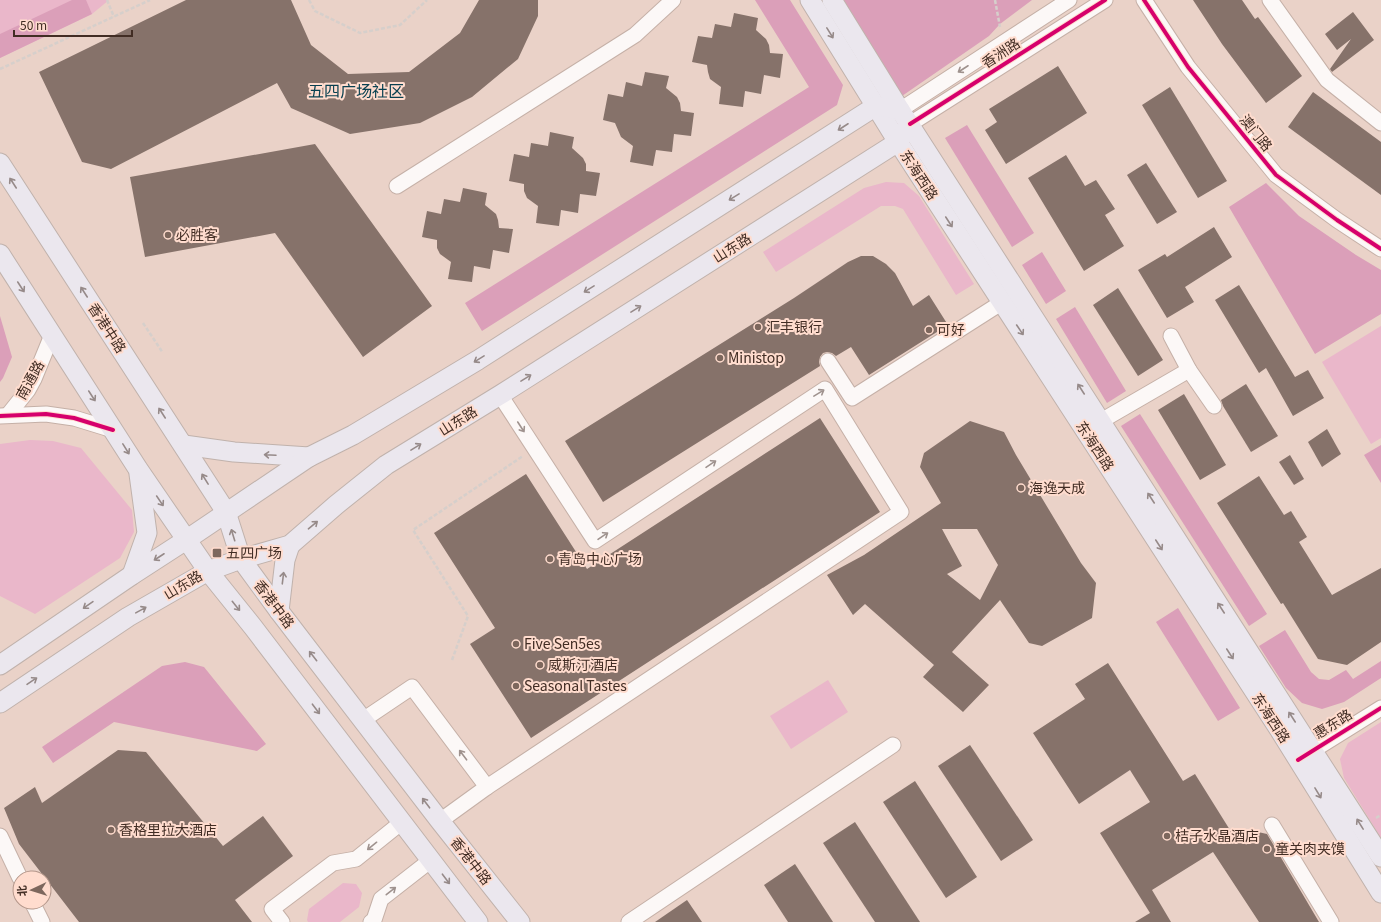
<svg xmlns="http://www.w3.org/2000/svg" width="1381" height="922" font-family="Georgia,'Noto Sans SC',serif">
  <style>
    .green { fill: #eab7ca }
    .forest { fill: #db9fb9 }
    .building { fill: #86726a; fill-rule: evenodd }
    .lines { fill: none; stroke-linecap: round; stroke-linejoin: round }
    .minor-casing { stroke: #c5b0a7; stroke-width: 17 }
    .major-casing { stroke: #c0b2ac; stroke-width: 21 }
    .path { stroke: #d6cfcb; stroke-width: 2.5; stroke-dasharray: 4 2; stroke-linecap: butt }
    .minor { stroke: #fcf8f7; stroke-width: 15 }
    .major { stroke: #ebe7ee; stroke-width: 19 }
    .cycleway-casing { stroke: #ffdcce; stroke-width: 6 }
    .cycleway { stroke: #d6006c; stroke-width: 4 }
    .oneway { stroke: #968a89 }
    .oneway2 { stroke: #9f928e }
    .poi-dot { fill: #7d675d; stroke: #ffdcce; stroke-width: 1.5 }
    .labels { text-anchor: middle; stroke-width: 4; stroke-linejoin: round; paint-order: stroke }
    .street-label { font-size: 14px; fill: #422d24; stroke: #ffdcce }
    .poi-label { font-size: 14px; fill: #422d24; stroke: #ffdcce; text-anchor: start }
    .quarter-label { font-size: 16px; fill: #094050; stroke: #ffdcce }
  </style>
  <rect width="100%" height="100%" fill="#ead2c8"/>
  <!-- green -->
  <g class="green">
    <polygon points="0,0 109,0 92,14 0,58"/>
    <polygon points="886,182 904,183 919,196 974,284 956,295 903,209 895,206 881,206 776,272 763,252 864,188"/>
    <polygon points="1381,326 1381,438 1371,444 1322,362"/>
    <polygon points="30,440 53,441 81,448 132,510 134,532 120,558 35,614 0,596 0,444"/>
    <polygon points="828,680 848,712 791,749 770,716"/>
    <polygon points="1381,722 1381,838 1344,778 1340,759 1348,743"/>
    <polygon points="343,883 356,884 362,893 359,907 340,922 308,922 307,920 309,909"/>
  </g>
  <!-- forest -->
  <g class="forest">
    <polygon points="72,0 86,0 92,14 0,58 0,34"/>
    <polygon points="755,0 790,0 843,85 837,105 482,331 465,303 809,87"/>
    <polygon points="840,0 1032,0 1000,24 989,36 902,96"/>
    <polygon points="967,125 1034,233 1012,247 945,138"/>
    <polygon points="1266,183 1299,216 1356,255 1381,270 1381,314 1315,354 1229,207"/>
    <polygon points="1042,252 1066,291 1046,304 1022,265"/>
    <polygon points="1075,307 1126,391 1107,403 1056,319"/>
    <polygon points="0,316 12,357 3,378 0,382"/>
    <polygon points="1140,414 1267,614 1249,626 1121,426"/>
    <polygon points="1381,445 1381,483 1364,455"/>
    <polygon points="1178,608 1240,708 1218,721 1156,622"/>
    <polygon points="1285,630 1311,672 1319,679 1329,680 1346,670 1353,679 1381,661 1381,678 1344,702 1322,709 1302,703 1286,688 1259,646"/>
    <polygon points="185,662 204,667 266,744 257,751 114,722 53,763 42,747 162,666"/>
  </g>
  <!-- building -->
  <g class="building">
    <polygon points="186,0 291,0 311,45 348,74 409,72 460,33 479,0 538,0 538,16 518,59 472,97 420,123 350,134 291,108 277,83 111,169 82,162 39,72"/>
    <polygon points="1193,0 1242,0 1255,19 1258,17 1302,76 1266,103 1222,44"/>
    <polygon points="1353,12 1374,40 1332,72 1330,69 1351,39 1337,50 1325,34"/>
    <polygon points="734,13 758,18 756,30 766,39 769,45 770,53 783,54 780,78 764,75 761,94 745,91 743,107 719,104 721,87 710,79 708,72 707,65 692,62 698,36 712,38 715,24 731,27"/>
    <polygon points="1058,66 1087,113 1006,164 985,130 997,122 989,109"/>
    <polygon points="645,72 669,76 666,88 677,97 680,103 681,111 694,113 691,136 674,134 672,152 656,150 653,166 630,162 633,146 621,137 615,123 603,120 608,94 623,97 626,82 642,86"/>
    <polygon points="1170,87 1227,181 1198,198 1142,105"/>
    <polygon points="1313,92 1381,142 1381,195 1288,127"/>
    <polygon points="550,132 574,137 572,148 583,158 586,164 586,171 600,173 596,196 580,194 578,213 561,210 559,226 536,223 538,206 527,198 524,191 524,184 509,181 514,154 529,157 531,143 548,146"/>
    <polygon points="315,144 432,306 363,357 275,233 145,257 130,177"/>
    <polygon points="1066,155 1085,186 1096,180 1115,209 1105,215 1124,246 1084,271 1028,178"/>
    <polygon points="1146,163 1177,212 1157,224 1127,175"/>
    <polygon points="463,188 487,193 485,205 496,214 498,220 499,228 513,229 509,253 493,250 490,269 474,266 472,282 448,279 451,262 440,254 437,248 437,240 422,237 427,211 441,214 444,199 460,202"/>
    <polygon points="1214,227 1232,257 1185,287 1194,302 1167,318 1138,270 1165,254 1167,257"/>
    <polygon points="861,256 873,256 886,264 895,273 913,306 929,295 948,325 869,375 851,347 836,356 832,353 827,352 823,353 820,357 819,362 820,366 603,502 565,441 794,298 848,262"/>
    <polygon points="1239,285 1295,377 1308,370 1324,398 1293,416 1266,368 1259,373 1215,300"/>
    <polygon points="1118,288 1163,360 1138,376 1093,305"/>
    <polygon points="1246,384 1278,436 1251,452 1223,406 1221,400"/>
    <polygon points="1184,394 1226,465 1200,480 1158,410"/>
    <polygon points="820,418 880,512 531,738 470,644 495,628 434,533 526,474 587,569"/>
    <path d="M970,421L1004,432L1016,455L1081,563L1096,583L1092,618L1042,646L1029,643L1000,600L952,652L989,685L963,712L923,677L934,665L865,604L853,615L827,575L864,555L941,503L920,467L924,453ZM942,529H977L998,565L980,600L947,574L962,566Z"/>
    <polygon points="1327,429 1341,454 1322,467 1308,442"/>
    <polygon points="1290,455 1304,479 1294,485 1279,462"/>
    <polygon points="1259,476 1284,515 1291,511 1307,537 1299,542 1332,595 1381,568 1381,642 1347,665 1318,659 1283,603 1281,604 1217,503"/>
    <polygon points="1108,663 1183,781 1195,774 1235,838 1249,830 1267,834 1319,922 1259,922 1213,852 1152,890 1171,922 1135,922 1150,913 1100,833 1150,802 1130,770 1079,804 1033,733 1085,699 1075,684"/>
    <polygon points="970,745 1033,840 1001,861 938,766"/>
    <polygon points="118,750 146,752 223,846 263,816 293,856 235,900 252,922 79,922 19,844 4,808 35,787 42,803"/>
    <polygon points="915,781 977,877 946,898 883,802"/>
    <polygon points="855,822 920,922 875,922 823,843"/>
    <polygon points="795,864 833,922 788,922 764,885"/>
    <polygon points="687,900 702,922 655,922"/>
  </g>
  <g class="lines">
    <!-- minor casing -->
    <g class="minor-casing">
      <g id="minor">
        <polyline points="1144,0 1188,67 1276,175 1337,220 1381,249"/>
        <polyline points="1270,0 1327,80 1381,123"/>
        <polyline points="900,110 1069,0"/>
        <polyline points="910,124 1105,0"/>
        <polyline points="397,186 635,35 673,0"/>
        <polyline points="1171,336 1189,370 1214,406"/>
        <polyline points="828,361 852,398 1001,303"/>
        <polyline points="8,415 28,390 34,379 52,335"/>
        <polyline points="0,416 46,414 74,418 113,430"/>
        <polyline points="1101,421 1189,370"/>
        <polyline points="363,720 412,687 487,787"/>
        <polyline points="1304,756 1381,708"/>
        <polyline points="440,821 487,787 901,512 825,389 595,541 500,395"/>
        <polyline points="1272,825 1331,922"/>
        <polyline points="0,836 20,878"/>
        <polyline points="32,902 42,922"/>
        <polyline points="282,922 272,909 333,863 356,859 402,822"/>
        <polyline points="371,922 374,920 381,899 431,860"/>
        <polyline points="629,922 893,745"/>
      </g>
    </g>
    <!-- major casing -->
    <g class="major-casing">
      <g id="major">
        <polyline points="810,0 898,142 1279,729 1381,893"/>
        <polyline points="832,0 900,110 1381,857"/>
        <polyline points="0,163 226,512 241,559 279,611 440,821 520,922"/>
        <polyline points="0,254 138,469 208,571 253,627 478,922"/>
        <polyline points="184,445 234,452 309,457"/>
        <polyline points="132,575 147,533 139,474"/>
        <polyline points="279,611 285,560 290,545"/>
        <polyline points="0,665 132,575 186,540 309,457 353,435 478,360 876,106 900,110"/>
        <polyline points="0,703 128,617 208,571 241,559 290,545 336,505 386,465 500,395 898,142 910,124"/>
      </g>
    </g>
    <!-- path -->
    <g class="path">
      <polyline points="107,0 114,17"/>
      <polyline points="309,0 315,11 360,33 400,25 427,0"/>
      <polyline points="995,0 1000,27"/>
      <polyline points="0,69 150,0"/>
      <polyline points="143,323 163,353"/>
      <polyline points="452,660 468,616 413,530 523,456"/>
      <polyline points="1376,818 1381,815"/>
    </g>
    <!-- minor -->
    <use href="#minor" class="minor"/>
    <!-- major -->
    <use href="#major" class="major"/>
    <!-- cycleway casing -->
    <g class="cycleway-casing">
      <g id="cycleway">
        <polyline points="1144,0 1188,67 1276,175 1337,220 1381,249"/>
        <polyline points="910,124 1105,0"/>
        <polyline points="0,416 46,414 74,418 113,430"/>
        <polyline points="1298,760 1381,708"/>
      </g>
    </g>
    <!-- cycleway -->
    <use href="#cycleway" class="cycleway"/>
  </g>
  <!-- one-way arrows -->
  <defs><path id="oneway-shaft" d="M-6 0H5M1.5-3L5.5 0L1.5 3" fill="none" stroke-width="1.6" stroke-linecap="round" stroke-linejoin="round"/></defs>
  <g class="oneway">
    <use href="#oneway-shaft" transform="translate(830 33) rotate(58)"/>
    <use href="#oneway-shaft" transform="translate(843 127) rotate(147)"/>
    <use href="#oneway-shaft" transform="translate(13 183) rotate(-123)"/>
    <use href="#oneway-shaft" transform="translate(734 197) rotate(148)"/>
    <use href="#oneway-shaft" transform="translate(949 222) rotate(57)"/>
    <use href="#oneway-shaft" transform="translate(21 287) rotate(57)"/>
    <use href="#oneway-shaft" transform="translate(589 289) rotate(148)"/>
    <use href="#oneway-shaft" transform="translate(84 292) rotate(-123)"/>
    <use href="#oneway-shaft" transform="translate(636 309) rotate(-32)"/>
    <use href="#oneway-shaft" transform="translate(1020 330) rotate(56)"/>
    <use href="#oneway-shaft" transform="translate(479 359) rotate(148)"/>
    <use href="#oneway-shaft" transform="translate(526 378) rotate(-32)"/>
    <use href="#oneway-shaft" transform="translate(1081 389) rotate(-123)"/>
    <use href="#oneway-shaft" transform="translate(92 396) rotate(57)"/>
    <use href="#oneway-shaft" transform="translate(162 413) rotate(-123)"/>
    <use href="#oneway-shaft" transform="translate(416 447) rotate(-32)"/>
    <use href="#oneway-shaft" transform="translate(126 449) rotate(58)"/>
    <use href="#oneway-shaft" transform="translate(270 455) rotate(-177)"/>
    <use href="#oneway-shaft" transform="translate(205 479) rotate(-122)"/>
    <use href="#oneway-shaft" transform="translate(1151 498) rotate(-123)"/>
    <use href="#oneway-shaft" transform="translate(160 501) rotate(56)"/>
    <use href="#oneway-shaft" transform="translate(313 525) rotate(-40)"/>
    <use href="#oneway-shaft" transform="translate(233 535) rotate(-107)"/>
    <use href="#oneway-shaft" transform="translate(1159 545) rotate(57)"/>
    <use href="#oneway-shaft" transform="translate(159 557) rotate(147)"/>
    <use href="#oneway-shaft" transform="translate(283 578) rotate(-83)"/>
    <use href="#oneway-shaft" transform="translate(88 605) rotate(145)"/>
    <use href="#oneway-shaft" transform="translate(236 606) rotate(51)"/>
    <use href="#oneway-shaft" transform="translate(1221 608) rotate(-123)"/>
    <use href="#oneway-shaft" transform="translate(141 610) rotate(-29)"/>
    <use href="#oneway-shaft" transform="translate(1230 654) rotate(57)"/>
    <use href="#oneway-shaft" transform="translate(313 656) rotate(-128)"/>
    <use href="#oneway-shaft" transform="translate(32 681) rotate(-34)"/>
    <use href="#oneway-shaft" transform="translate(316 709) rotate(53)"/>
    <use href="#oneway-shaft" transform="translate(1292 717) rotate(-123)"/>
    <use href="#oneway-shaft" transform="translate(1318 793) rotate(59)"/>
    <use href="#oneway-shaft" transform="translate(426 803) rotate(-127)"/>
    <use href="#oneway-shaft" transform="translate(1360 824) rotate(-122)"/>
    <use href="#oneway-shaft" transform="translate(446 879) rotate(53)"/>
  </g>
  <g class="oneway2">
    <use href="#oneway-shaft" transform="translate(963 69) rotate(147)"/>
    <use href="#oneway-shaft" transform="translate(819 393) rotate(-31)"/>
    <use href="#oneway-shaft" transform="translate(521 427) rotate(57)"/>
    <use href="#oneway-shaft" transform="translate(711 464) rotate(-34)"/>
    <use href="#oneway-shaft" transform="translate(603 536) rotate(-34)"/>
    <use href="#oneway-shaft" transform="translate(463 755) rotate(-127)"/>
    <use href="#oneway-shaft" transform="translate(372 846) rotate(141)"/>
    <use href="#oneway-shaft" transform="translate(391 891) rotate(-38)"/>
  </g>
  <!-- markers -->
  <g class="poi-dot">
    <circle cx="168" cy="235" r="4"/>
    <circle cx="758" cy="327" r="4"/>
    <circle cx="929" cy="330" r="4"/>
    <circle cx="720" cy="358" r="4"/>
    <circle cx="1021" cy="488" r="4"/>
    <rect x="212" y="548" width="10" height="10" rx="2"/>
    <circle cx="550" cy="559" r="4"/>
    <circle cx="516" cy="644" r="4"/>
    <circle cx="540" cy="665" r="4"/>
    <circle cx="516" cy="686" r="4"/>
    <circle cx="111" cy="830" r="4"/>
    <circle cx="1167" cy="836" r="4"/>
    <circle cx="1267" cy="849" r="4"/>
  </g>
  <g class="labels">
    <!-- street labels -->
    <g class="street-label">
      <text transform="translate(1001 53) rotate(-33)" y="5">香洲路</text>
      <text transform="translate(1256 133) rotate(51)" y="5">澳门路</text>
      <text transform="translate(919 175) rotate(57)" y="5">东海西路</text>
      <text transform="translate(732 248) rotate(-32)" y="5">山东路</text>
      <text transform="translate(107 328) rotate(57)" y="5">香港中路</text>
      <text transform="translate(30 380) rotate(-61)" y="5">南通路</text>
      <text transform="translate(458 421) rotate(-32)" y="5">山东路</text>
      <text transform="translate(1095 446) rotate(57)" y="5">东海西路</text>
      <text transform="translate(183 585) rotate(-31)" y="5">山东路</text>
      <text transform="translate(274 604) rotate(53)" y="5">香港中路</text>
      <text transform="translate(1271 718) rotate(57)" y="5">东海西路</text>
      <text transform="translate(1333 724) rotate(-32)" y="5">惠东路</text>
      <text transform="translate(471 861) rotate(52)" y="5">香港中路</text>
    </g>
    <!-- poi labels -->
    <g class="poi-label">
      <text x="176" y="240">必胜客</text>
      <text x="766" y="332">汇丰银行</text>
      <text x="937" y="335">可好</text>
      <text x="728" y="363">Ministop</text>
      <text x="1029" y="493">海逸天成</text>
      <text x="226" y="558">五四广场</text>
      <text x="558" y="564">青岛中心广场</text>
      <text x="524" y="649">Five Sen5es</text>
      <text x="548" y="670">威斯汀酒店</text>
      <text x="524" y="691">Seasonal Tastes</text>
      <text x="119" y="835">香格里拉大酒店</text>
      <text x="1175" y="841">桔子水晶酒店</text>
      <text x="1275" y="854">童关肉夹馍</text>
    </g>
    <!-- quarter labels -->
    <g class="quarter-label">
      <text x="356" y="97">五四广场社区</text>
    </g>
  </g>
  <!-- north arrow -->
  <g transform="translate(32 890) rotate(266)"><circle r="19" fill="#ffdcce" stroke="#b3968a"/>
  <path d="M0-3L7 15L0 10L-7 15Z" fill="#7d675d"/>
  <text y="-6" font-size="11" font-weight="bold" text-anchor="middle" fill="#422d24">北</text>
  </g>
  <!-- scale -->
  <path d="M14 30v6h118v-6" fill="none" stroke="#422d24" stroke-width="2"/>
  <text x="20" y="30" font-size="12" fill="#422d24" stroke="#ffdcce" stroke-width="3" paint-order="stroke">50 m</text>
</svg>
